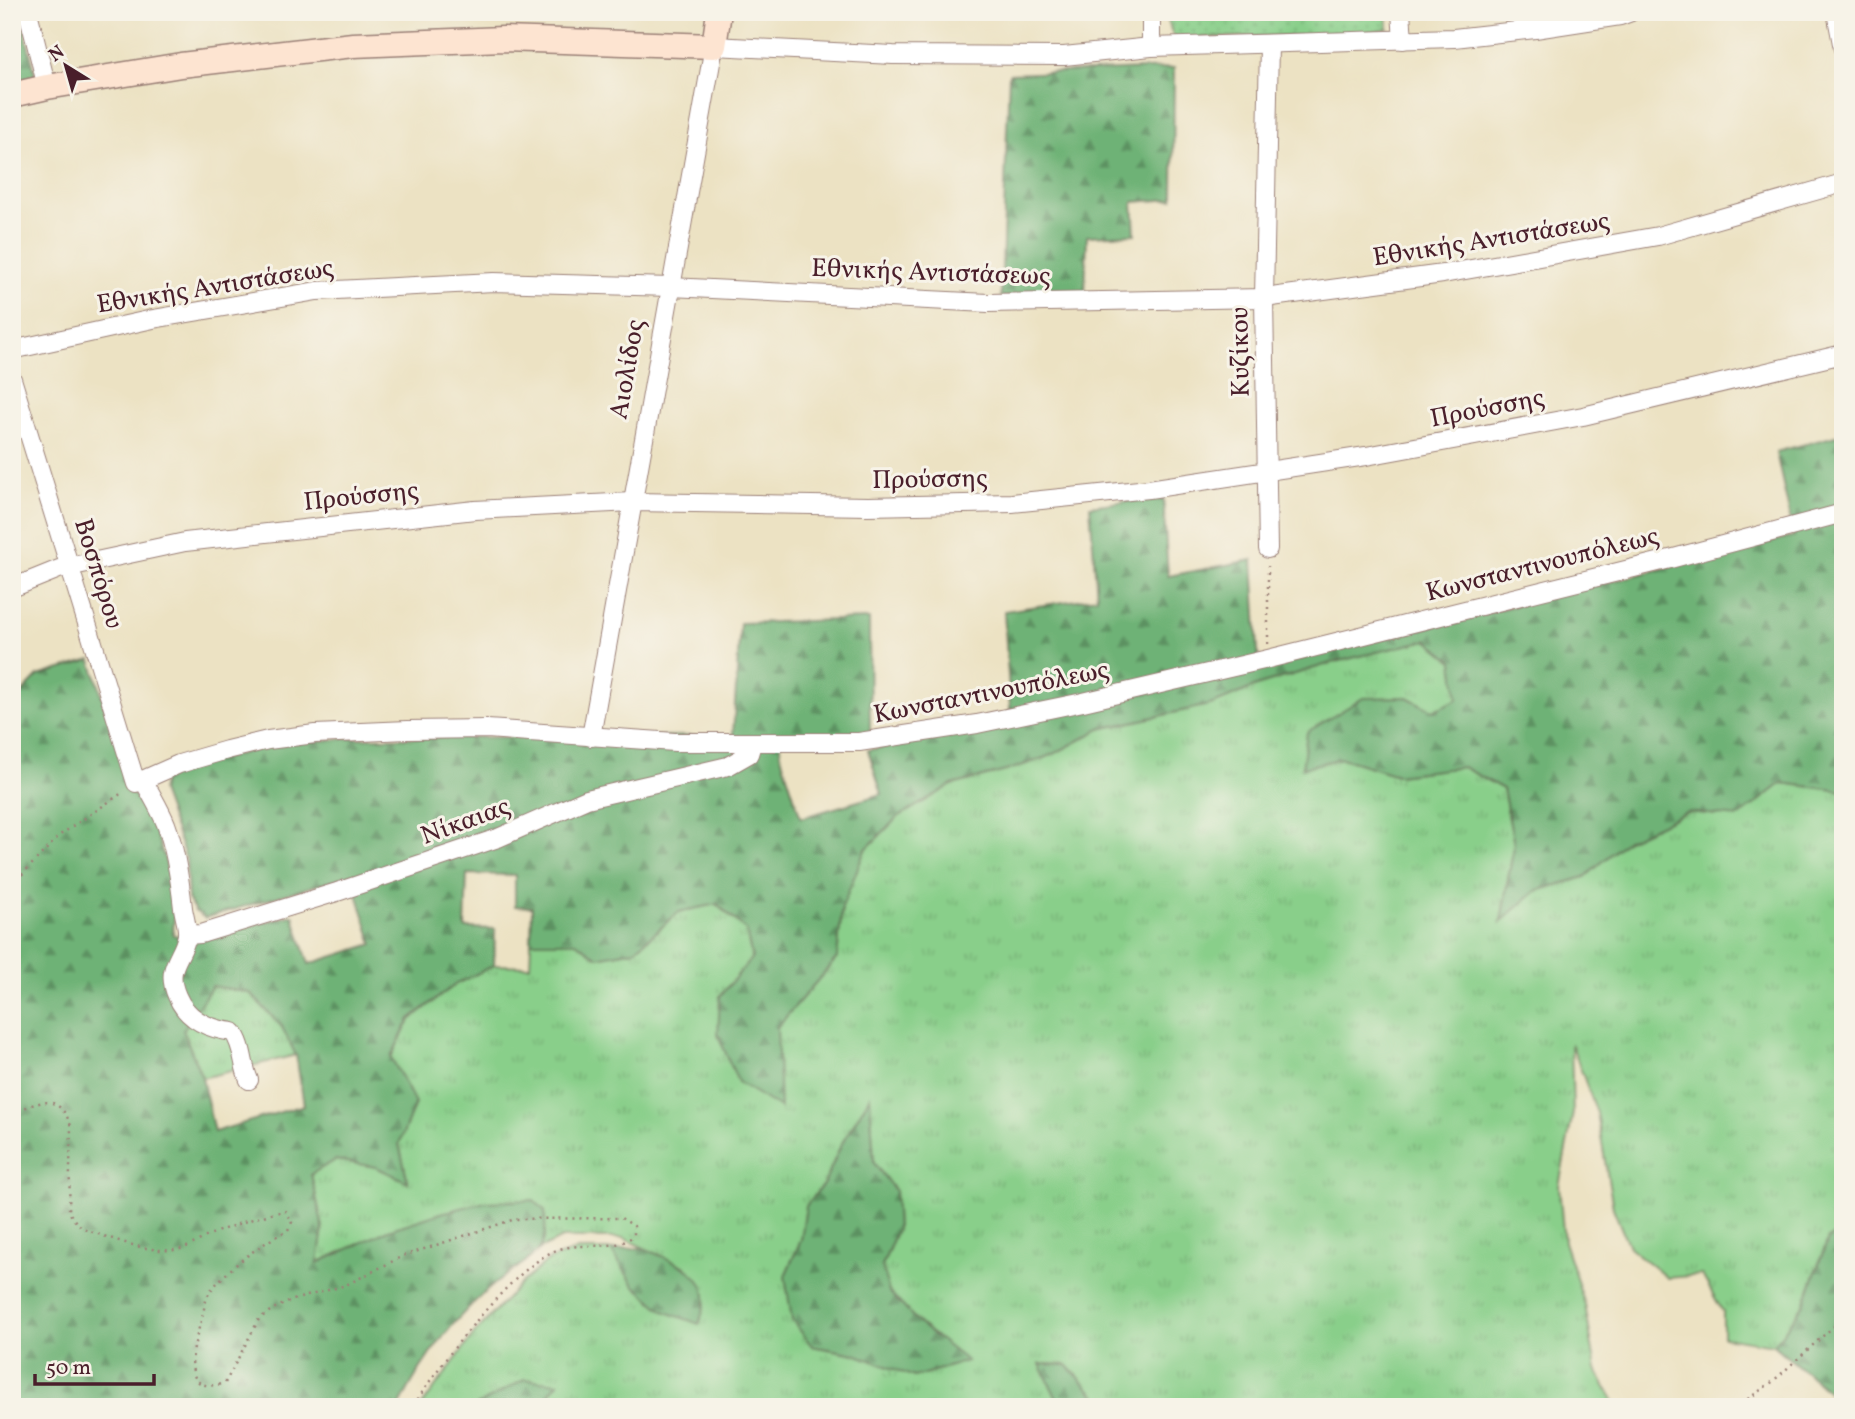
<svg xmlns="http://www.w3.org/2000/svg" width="1855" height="1419" font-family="Vollkorn,serif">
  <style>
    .grass { fill: url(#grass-tufts); stroke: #6a775a; stroke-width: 2; fill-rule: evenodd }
    .forest { fill: url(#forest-firs); stroke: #5c6850; stroke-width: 2; fill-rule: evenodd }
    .park { fill: url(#park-dots); stroke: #6a775a; stroke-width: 2 }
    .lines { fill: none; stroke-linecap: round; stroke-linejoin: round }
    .street-casing { stroke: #9b8077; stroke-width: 20 }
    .secondary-casing { stroke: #9b8077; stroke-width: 27 }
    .path { stroke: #9b8077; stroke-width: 2.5; stroke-dasharray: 2 5; stroke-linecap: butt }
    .street { stroke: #fff; stroke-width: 18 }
    .secondary { stroke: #fde4d1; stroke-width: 24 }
    .labels { text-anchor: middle; stroke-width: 6; stroke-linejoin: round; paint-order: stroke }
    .street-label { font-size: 26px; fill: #4a1f2b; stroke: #f7f3e8 }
  </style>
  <defs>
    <pattern id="grass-tufts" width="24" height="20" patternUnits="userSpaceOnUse" patternTransform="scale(1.75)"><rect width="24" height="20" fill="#89cf8a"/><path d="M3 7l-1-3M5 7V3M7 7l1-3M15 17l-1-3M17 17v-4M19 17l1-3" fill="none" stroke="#78b177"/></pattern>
    <pattern id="forest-firs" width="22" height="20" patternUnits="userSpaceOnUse" patternTransform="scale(1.75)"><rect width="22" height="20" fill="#6eb276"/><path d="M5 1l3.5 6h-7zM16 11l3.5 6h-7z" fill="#5c9061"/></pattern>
    <pattern id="park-dots" width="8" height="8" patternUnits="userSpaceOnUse" patternTransform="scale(1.75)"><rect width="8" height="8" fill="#89cf8a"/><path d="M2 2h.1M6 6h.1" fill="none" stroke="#78b177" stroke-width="1.8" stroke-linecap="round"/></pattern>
  </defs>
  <rect width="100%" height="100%" fill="#f7f3e8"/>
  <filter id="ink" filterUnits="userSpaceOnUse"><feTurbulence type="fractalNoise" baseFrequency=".0143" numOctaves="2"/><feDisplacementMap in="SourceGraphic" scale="14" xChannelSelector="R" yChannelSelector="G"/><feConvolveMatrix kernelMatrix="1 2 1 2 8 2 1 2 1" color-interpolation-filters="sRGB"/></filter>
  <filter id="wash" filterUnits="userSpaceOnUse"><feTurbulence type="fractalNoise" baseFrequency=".00686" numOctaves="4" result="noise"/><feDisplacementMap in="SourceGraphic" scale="28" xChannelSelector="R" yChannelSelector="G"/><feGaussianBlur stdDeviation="1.57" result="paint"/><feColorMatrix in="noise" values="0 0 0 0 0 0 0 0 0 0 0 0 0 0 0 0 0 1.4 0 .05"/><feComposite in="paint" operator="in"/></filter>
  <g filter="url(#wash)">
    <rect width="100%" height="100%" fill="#ece2c3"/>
    <!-- grass -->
    <g class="grass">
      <path d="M1427,640L1453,661L1459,699L1433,711L1407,697L1303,767L1342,758L1397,775L1463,767L1503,789L1514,844L1501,921L1536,891L1585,877L1627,840L1687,812L1739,817L1782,783L1843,791V1229L1828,1239L1804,1304L1774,1345L1723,1337V1312L1702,1275L1667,1278L1629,1247L1613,1208L1597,1113L1571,1043L1573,1113L1559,1186L1564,1242L1585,1305L1596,1370L1617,1407H1107L1067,1365L1041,1364L1061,1407H538L557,1383L475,1407H421L475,1333L522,1282L549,1260L577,1250H611L634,1285L699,1323L705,1301L686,1267L623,1238H562L540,1249L545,1235L391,1229L317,1263L323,1228L311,1174L336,1160L376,1167L408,1182L399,1144L415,1103L391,1057L410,1020L456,984L494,965L530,966L531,942H576L597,957L635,950L679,912L716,904L746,930L752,958L720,996L777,1027L837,958L842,907L865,850L898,817L952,785L1006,771L1052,755L1100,729L1213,704L1259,685L1331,663ZM870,1098L874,1163L895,1191L897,1229L882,1266L889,1292L921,1325L966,1361L914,1377L855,1354L812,1346L785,1276L801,1240L806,1206L825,1182L841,1145Z"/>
      <polygon points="212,986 250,993 282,1027 296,1055 202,1078 183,1030"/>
    </g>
    <!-- forest -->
    <g class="forest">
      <polygon points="12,12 20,12 37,81 12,88"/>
      <polygon points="1174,68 1173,199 1133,202 1135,234 1087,236 1085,295 1001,297 1009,74"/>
      <path d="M1843,434V791L1782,783L1739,817L1687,812L1627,840L1585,877L1536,891L1501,922L1514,844L1503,789L1463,767L1397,775L1342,758L1302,768L1307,732L1363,698L1407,697L1433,711L1458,699L1453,661L1427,640L1331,663L1259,685L1213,704L1100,729L1052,755L1006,771L952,785L898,817L865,850L842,907L837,958L777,1027L780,1108L738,1082L718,1035L720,996L752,958L746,930L717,904L679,912L635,950L597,957L576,942H531L532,907L515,906V875L467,874L465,928L495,929L494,965L456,984L410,1019L391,1057L415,1103L399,1144L408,1182L376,1167L336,1160L311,1174L323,1228L318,1263L391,1229L441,1213L485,1202L534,1200L545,1211C545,1223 547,1238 540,1248C533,1259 509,1272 498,1281C456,1315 423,1358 399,1407H12V703L38,676L91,660L132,792L152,822L165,860L175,902L173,935L198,939L293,915L309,964L373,944L351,875L205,918L195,911L188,899L186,859L161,791L164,778L210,762L277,744L355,738L733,736L740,623L869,619L870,733L782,738L780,753L801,818L882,794L868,750L1011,724L1004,611L1097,597L1090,506L1163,496L1168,576L1253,560L1259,669L1794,536L1776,452ZM212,986L250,993L282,1027L296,1055L304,1105L214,1132L202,1078L183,1030Z"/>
      <polygon points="870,1096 874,1163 895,1191 897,1229 882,1266 889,1292 921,1325 967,1361 914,1377 855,1354 812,1346 792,1320 785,1276 801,1240 806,1206 825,1182 841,1145"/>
      <polygon points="1843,1229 1843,1404 1774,1345 1804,1304 1828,1239"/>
      <path d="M643,1248C666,1259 708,1269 705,1302C704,1309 701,1317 699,1324L663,1311L634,1285L611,1250Z"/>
      <polygon points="1040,1364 1067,1365 1107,1407 1061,1407"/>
      <polygon points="525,1379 558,1383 538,1407 475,1407"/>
    </g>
    <!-- park -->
    <polygon class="park" points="1168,12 1387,12 1388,29 1347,35 1174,38 1168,21"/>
  </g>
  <g filter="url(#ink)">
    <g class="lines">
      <!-- street casing -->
      <g class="street-casing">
        <g id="street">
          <polyline points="28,12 47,87"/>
          <polyline points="1401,12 1403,40"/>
          <polyline points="1836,12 1843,49"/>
          <polyline points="1151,47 1151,12"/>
          <polyline points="12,350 153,319 317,291 494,282 671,287 988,303 1264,298 1443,274 1658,236 1843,183"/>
          <polyline points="12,379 136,783 179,764 227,750 268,740 315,734 408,730 487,729 675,742 859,742 977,724 1083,702 1268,659 1670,559 1843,513"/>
          <polyline points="1268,549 1264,298 1269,44"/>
          <polyline points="12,588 59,569 185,542 475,510 632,502 868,506 1012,503 1149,489 1366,456 1583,416 1843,354"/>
          <polyline points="591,737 714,46 893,55 1064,56 1151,47 1454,38 1535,29 1620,16 1631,12"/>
          <path d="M144,781C151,795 160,809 166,824C176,851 180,880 183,908C184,916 188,927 187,935C183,959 164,966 177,996C187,1020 209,1029 233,1032C244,1046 242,1065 249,1080"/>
          <polyline points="187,935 201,934 337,892 498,838 587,799 728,766 749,754 752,744"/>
        </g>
      </g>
      <!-- secondary casing -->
      <g class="secondary-casing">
        <polyline id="secondary" points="12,95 47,87 181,65 353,45 503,39 714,46 719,12"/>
      </g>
      <!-- path -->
      <g class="path">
        <polyline points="1268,644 1268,566"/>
        <polyline points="12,885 60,835 122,793"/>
        <path d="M12,1113C39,1102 58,1091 71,1126L69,1211C77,1229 90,1231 107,1237C128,1244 152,1252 175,1250C188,1249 202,1238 214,1233C237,1224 261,1215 286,1211L292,1222L288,1230C259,1245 232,1265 211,1290C205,1298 204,1311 201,1321C193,1348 178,1397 225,1383L259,1319L273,1309L293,1300L346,1285L403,1256L515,1219L621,1218L634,1226V1235C616,1254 578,1239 552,1252C510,1272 438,1365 413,1407"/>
        <polyline points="1736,1407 1771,1383 1843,1318"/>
      </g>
      <!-- street -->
      <use href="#street" class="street"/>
      <!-- secondary -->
      <use href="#secondary" class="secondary"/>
    </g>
  </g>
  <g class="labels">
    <!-- street labels -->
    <g class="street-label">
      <text transform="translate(1491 238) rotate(-9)" y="9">Εθνικής Αντιστάσεως</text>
      <text transform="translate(931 271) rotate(2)" y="9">Εθνικής Αντιστάσεως</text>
      <text transform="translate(215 285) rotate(-9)" y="9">Εθνικής Αντιστάσεως</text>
      <text transform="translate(1239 352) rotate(-91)" y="9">Κυζίκου</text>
      <text transform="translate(626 369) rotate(-80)" y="9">Αιολίδος</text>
      <text transform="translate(1487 407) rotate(-11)" y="9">Προύσσης</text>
      <text transform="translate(930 478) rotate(-1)" y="9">Προύσσης</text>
      <text transform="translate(361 495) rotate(-6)" y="9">Προύσσης</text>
      <text transform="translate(1542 563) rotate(-14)" y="9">Κωνσταντινουπόλεως</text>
      <text transform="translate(100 573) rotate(73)" y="9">Βοσπόρου</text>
      <text transform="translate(991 691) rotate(-11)" y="9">Κωνσταντινουπόλεως</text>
      <text transform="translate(465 820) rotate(-20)" y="9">Νίκαιας</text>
    </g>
  </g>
  <!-- margin -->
  <rect width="1855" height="1419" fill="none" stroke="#f7f3e8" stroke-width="42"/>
  <!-- north arrow -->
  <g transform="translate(66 66) rotate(323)" stroke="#f7f3e8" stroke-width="5" paint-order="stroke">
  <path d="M0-5L12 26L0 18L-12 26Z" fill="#4a1f2b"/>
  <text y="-10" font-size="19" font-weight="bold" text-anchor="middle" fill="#4a1f2b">N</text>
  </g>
  <!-- scale -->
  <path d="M35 1374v10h119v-10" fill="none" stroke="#4a1f2b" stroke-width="3.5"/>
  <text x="46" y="1374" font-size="21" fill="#4a1f2b" stroke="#f7f3e8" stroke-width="5" paint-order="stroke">50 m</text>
</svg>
